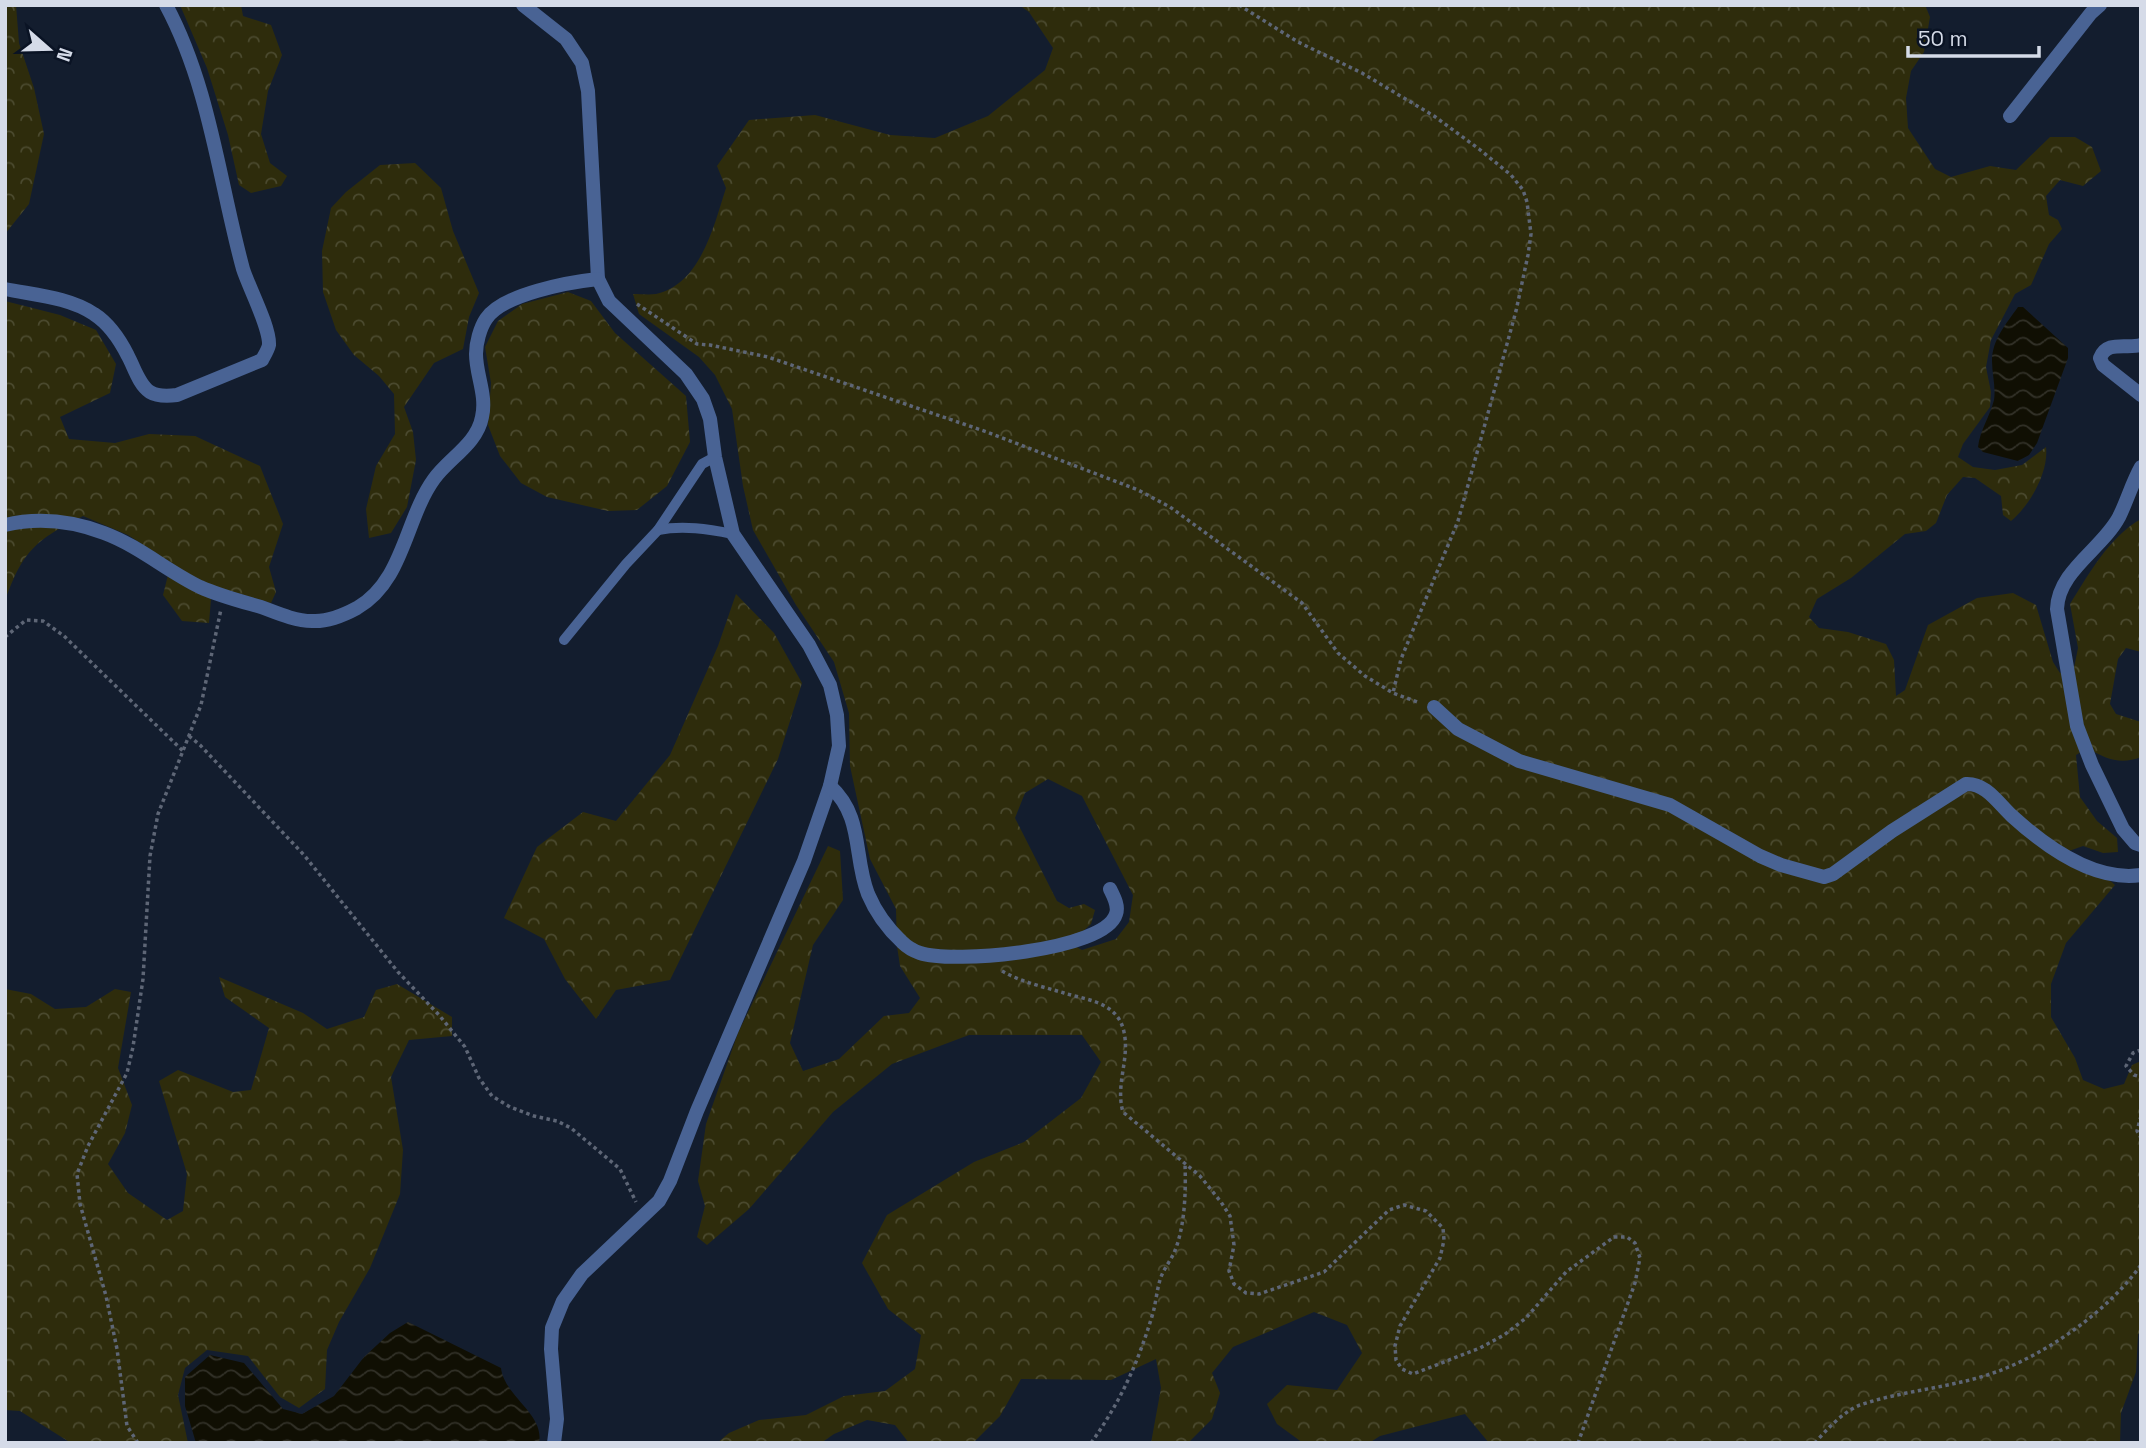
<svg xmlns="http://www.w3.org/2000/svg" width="2146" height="1448" font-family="'Space Grotesk',sans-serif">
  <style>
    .forest { fill: url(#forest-crowns); fill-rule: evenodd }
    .water { fill: url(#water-waves) }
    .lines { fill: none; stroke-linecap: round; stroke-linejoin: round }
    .path { stroke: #5e6676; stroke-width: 3.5; stroke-dasharray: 3.5 3.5; stroke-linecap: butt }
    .lane { stroke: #496394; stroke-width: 10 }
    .street { stroke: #496394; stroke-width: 14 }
  </style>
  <defs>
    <pattern id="forest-crowns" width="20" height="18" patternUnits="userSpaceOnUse" patternTransform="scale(1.75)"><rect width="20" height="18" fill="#2e2c0c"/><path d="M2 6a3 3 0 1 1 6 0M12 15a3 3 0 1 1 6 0" fill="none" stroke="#4b4a2f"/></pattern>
    <pattern id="water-waves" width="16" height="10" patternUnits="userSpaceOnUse" patternTransform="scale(1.75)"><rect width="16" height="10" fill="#100f03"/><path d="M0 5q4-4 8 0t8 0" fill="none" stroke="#323128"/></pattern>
  </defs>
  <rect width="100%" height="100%" fill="#131d2e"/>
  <!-- forest -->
  <g class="forest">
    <polygon points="5,5 16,5 19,43 34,88 44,134 29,204 5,234"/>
    <polygon points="180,5 241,5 243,16 271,25 282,55 268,91 261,134 270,163 287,176 281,186 251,193 239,185 228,135 207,68"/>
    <path d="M1019,5H1925L1930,17L1924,52L1911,71L1906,98L1908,128L1935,169L1951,177L1990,166L2016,170L2050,137H2075L2092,147L2101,171L2083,186L2060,180L2046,196L2049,215L2058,220L2062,229L2049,244L2031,285L2015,294L1991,340L1986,367L1991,392L1990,407L1963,444L1958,457L1973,467L1995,470L2022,465L2046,447C2049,472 2030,505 2011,521L2003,515L2001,496L1975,478L1963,477L1947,495L1936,523L1926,531L1905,534L1851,578L1817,599L1809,617L1819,628L1848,632L1886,644L1894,660L1896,696L1905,690L1928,625L1977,598L2013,593L2036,605L2053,662L2060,673L2074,668L2078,648L2070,604C2089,574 2109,537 2141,519V652L2126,648L2118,659L2110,704L2116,714L2141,722V757C2121,765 2105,759 2088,748L2076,755L2080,797L2097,821L2117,838L2118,852L2103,853L2083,846L2069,851C2079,883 2098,867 2115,885L2066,943L2051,984V1017L2075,1058L2083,1080L2104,1089L2124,1084L2132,1065L2141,1061V1329L2138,1335L2136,1372L2121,1413L2120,1443H1489L1465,1414L1380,1436L1369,1443H1303L1277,1424L1267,1404L1287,1385L1337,1390L1362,1353L1347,1325L1314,1312L1233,1347L1212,1373L1220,1393L1212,1419L1188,1443H1151L1161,1388L1156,1359L1111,1380L1021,1379L1000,1416L973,1443H909L895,1425L867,1420L834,1434L821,1443H717L729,1433L759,1420L806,1415L844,1396L885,1391L915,1369L921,1335L888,1309L862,1263L887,1215L974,1162L1024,1142L1081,1098L1101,1062L1082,1035H969L892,1064L833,1112L749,1209L707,1245L697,1237L705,1206L698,1181L706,1124L738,1033L828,846L840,851L843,900L813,945L790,1043L803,1071L839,1059L884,1016L909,1013L920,998L900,966L897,946L896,909L870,859L850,766L849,713L834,662L796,605L753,530L743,486L732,409L715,375L699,357L639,314L633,294C640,294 649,295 656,294C701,284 714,225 726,188L717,166L749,120L815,115L890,135L935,138L988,116L1045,70L1053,48L1029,12ZM1048,779L1082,796L1133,895L1129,922L1116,939L1082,950L1070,943L1091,924L1095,910L1084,904L1069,908L1057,901L1015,818L1025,793Z"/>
    <polygon points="415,163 441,188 453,231 479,293 469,317 463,349 434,363 404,407 413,432 416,460 407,507 391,533 369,538 366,509 376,466 395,434 394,394 379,376 354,355 336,330 323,292 322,251 331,208 346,192 380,165"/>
    <polygon points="568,292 591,301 615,333 686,396 690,442 667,486 637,510 608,511 547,497 521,483 500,456 488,425 491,383 485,347 498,321 522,304"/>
    <path d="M5,301L60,315L96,330L116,364L110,393L60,417L69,439L115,443L149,434L195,436L260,466L283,524L269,567L276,592L271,603L223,589L211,599L209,623L182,621L163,595L171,563L128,535L83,516C36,540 23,550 5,601Z"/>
    <polygon points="736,594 774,633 802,683 778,759 670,980 616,990 596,1019 565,979 544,939 504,918 537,847 583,812 616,821 670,755 718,646"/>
    <polygon points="219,977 303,1013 327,1029 364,1017 376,990 397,984 452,1017 452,1036 409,1040 391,1077 403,1150 400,1194 370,1268 339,1322 327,1350 325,1389 299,1408 280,1397 248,1356 207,1350 185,1368 178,1395 188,1443 71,1443 20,1411 5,1410 5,989 31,994 55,1009 86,1007 115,989 131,992 118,1068 132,1105 125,1133 108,1164 128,1193 167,1220 183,1211 187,1174 159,1081 178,1070 233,1092 251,1090 269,1028 225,997"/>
  </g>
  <!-- water -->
  <g class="water">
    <path d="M2018,307H2023L2068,348V358L2037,443L2029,455L2018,461L1983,452L1978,447C1980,430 1990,416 1994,400C1996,387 1992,374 1992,361C1992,340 2006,324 2018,307Z"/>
    <path d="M408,1322L501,1368C504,1396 545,1414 539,1443H196L185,1406V1377L210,1355L244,1363L283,1409L302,1414L334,1396L364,1357L390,1333Z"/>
  </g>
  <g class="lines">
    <!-- path -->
    <g class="path">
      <polyline points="1239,5 1298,42 1362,73 1434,116 1479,149 1511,175 1523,190 1527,202 1531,234 1528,255 1516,311 1490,406 1458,521 1401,659 1393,693"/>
      <polyline points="637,304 697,344 710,345 768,357 987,432 1138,490 1170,507 1302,603 1338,653 1365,676 1393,693 1420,703"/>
      <polyline points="5,637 26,620 43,621 64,636 183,751"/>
      <polyline points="189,736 200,745 304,855 398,972 439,1015 465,1047 479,1078 492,1096 510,1107 534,1116 557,1121 571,1128 620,1169 636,1202"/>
      <path d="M1002,971C1021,982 1044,987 1064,993C1087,1000 1118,1002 1124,1032C1130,1059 1115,1085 1123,1112L1200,1176L1221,1202L1230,1216L1234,1245L1229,1271L1234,1284L1246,1293L1259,1294L1324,1272L1389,1210L1404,1205L1426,1211L1443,1228L1444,1240L1440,1258L1400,1326L1395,1346L1396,1360L1402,1369L1413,1374L1480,1348L1504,1335L1526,1318L1566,1272L1614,1237H1627L1635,1243L1640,1258L1635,1283L1578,1443"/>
      <polyline points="2141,1050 2133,1053 2126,1066 2134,1075 2141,1077"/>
      <polyline points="2141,1116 2137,1131 2141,1138"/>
      <polyline points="138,1443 127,1426 117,1349 106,1296 80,1204 77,1174 88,1146 127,1073 133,1047 143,979 150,856 158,814 201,705 221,609"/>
      <path d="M1091,1443C1121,1401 1138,1363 1153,1313C1156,1302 1157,1288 1161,1277C1164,1269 1170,1261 1174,1253C1185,1227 1186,1192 1185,1164"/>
      <path d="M1815,1443C1826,1430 1844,1411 1860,1405C1904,1390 1952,1388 1996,1372C2048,1353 2108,1311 2141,1265"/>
    </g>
    <!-- lane -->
    <g class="lane">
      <path d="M658,530C683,525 708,529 733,534"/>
      <polyline points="564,640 626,564 658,530 702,464 715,457"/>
    </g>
    <!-- street -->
    <g class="street">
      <polyline points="523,5 566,39 582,63 588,91 598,279 609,301 686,374 703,399 710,419 715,457 733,534 809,645 830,685 837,715 839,746 830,786 804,861 697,1111 670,1181 659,1201 582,1274 563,1301 552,1328 551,1349 557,1419 554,1443"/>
      <polyline points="2010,116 2091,13 2100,5"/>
      <path d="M5,289C34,295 69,297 94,314C108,323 120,340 128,356C134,367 139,385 150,392C158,397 169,396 177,395L262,360C264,356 268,350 269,345C270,327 249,288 243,269C219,181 210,87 166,5"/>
      <path d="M2141,345C2126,349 2107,340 2100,358L2103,365L2141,395"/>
      <path d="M2141,467C2132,483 2127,501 2119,517C2102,549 2058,571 2057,609L2077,726L2092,765L2123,829L2135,843L2141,845"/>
      <path d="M5,525C39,517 72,521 104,533C139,546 167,571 200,587C220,596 240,601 261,607C277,613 295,621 312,621C326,622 344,615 357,608C404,581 405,519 434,479C449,458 477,444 482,417C487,395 476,375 476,354C476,343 480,328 486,319C502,294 570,282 598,279"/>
      <path d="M1434,707L1458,729L1519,761L1670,805L1760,856L1781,865L1824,877L1833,874L1892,831L1966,784C1986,783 1998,803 2012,816C2045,846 2094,882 2141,875"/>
      <path d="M830,786C864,817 853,856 868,894C876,913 887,928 902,942C906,946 914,951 920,953C952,964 1105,951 1116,914C1119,906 1114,897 1110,889"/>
    </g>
  </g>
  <!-- border -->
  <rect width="2146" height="1448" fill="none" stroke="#d5dbe8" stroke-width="14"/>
  <!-- north arrow -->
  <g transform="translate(49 49) rotate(110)" stroke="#0a1324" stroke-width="5" paint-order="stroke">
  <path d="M0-5L12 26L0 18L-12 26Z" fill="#d5dbe8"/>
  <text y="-10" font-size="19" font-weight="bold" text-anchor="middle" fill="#d5dbe8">N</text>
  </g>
  <!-- scale -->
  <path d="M1908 46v10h131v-10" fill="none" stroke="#d5dbe8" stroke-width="3.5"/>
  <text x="1918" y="46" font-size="21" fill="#d5dbe8" stroke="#0a1324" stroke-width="5" paint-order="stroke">50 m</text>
</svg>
